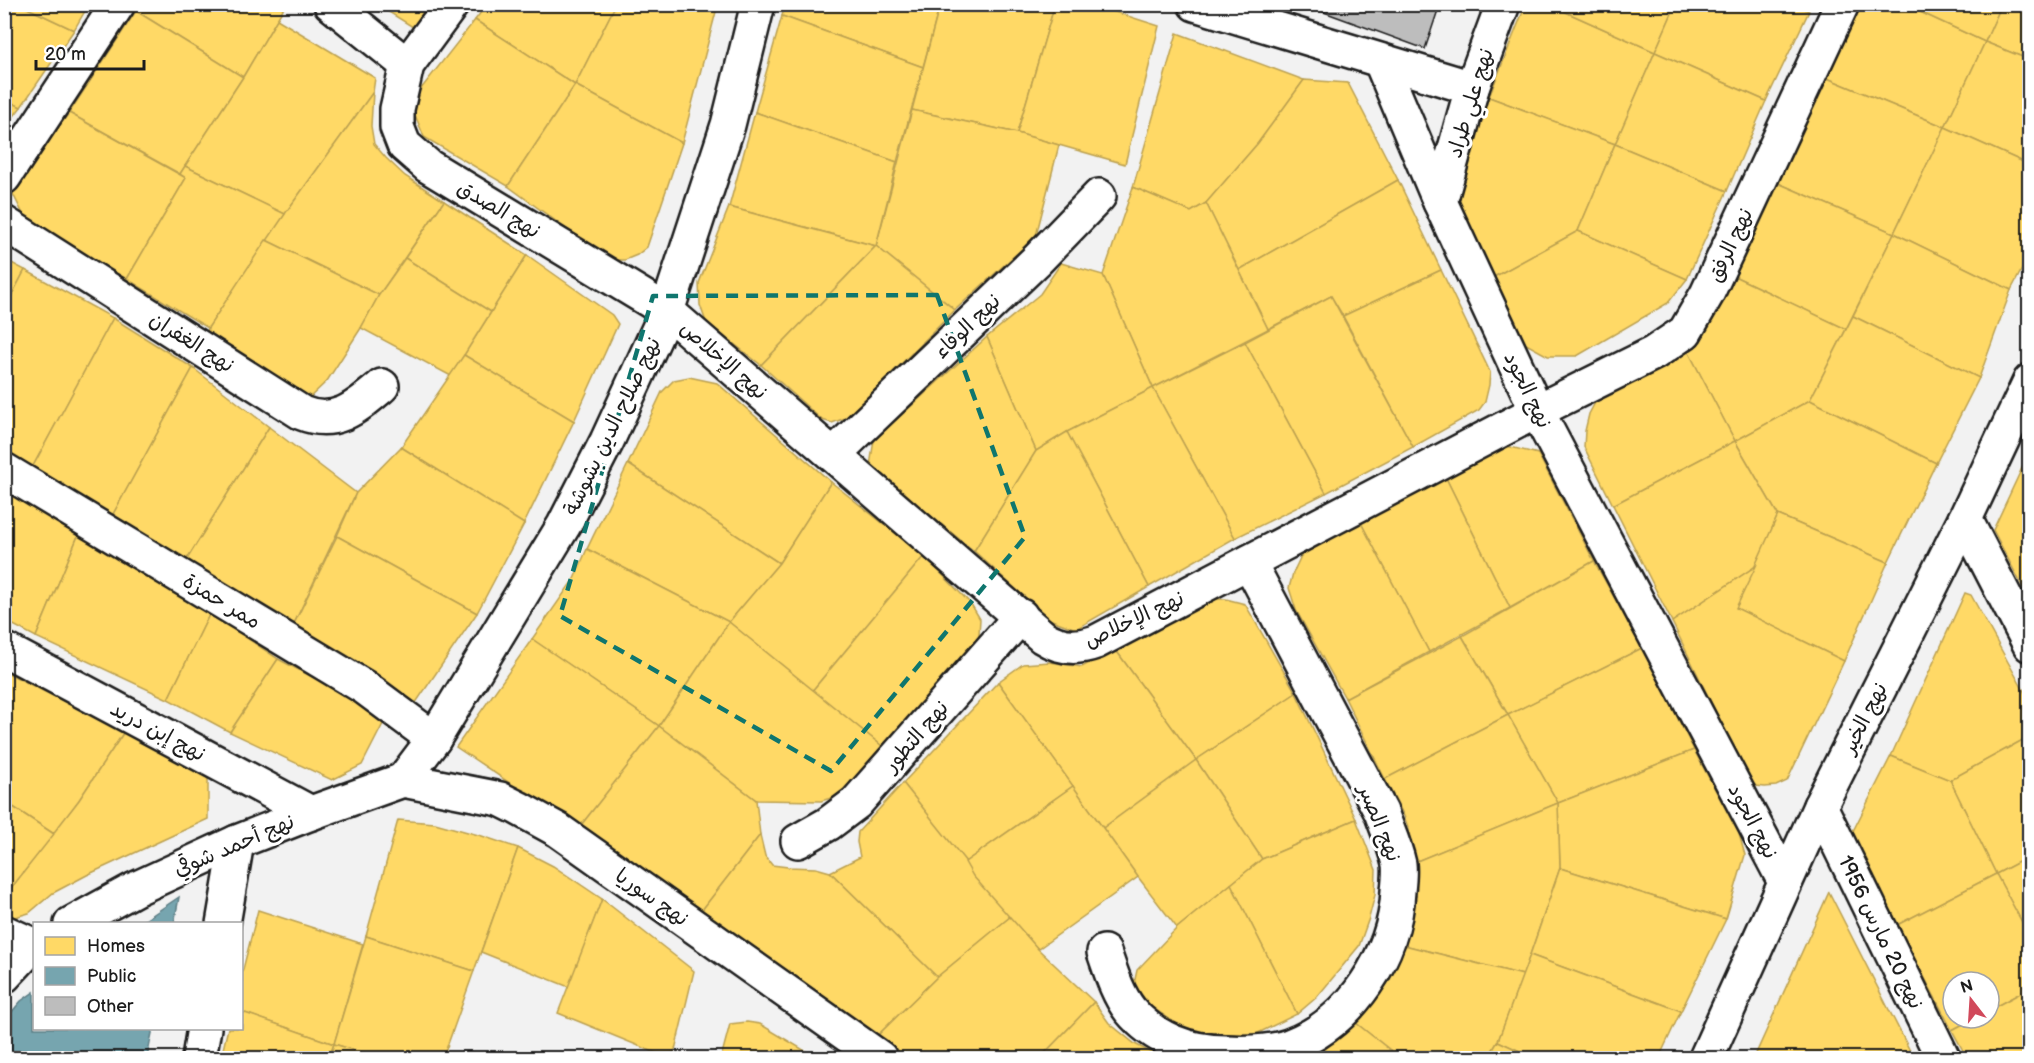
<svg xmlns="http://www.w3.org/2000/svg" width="2034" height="1063" font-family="'Balsamiq Sans','Playpen Sans Arabic',sans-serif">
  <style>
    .homes { fill: #ffd966; stroke: #bba050; stroke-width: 1.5 }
    .public { fill: #76a5af; stroke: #5b7c83; stroke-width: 1.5 }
    .building { fill: #bdbdbd; stroke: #1c1c1c; stroke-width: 1.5 }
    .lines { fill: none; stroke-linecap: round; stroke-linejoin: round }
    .minor-casing { stroke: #1c1c1c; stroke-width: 38 }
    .minor { stroke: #fff; stroke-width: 33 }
    .marked { fill: none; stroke: #0f766e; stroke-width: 4.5; stroke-dasharray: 12 8; stroke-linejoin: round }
    .labels { text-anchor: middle; stroke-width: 6; stroke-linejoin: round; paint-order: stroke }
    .street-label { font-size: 21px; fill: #1c1c1c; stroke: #fff }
  </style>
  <rect width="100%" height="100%" fill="#f2f2f2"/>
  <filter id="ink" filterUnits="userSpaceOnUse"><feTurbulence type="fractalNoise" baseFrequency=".0167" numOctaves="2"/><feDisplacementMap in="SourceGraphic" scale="12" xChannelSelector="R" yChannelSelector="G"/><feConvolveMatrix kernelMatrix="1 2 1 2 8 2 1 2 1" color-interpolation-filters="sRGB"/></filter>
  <g filter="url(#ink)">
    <!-- homes -->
    <g class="homes">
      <polygon points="4,4 19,4 74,30 21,107 4,99"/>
      <polygon points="19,4 89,4 74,30"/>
      <polygon points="140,4 286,4 243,77 136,11"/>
      <polygon points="376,4 434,4 416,29"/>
      <polygon points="487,4 616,4 575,85 475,20"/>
      <polygon points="616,4 718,4 682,143 575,85"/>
      <polygon points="785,4 940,4 923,67 782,16"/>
      <polygon points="940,4 1055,4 1017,133 912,110"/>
      <polygon points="1055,4 1090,4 1159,26 1125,164 1017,133"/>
      <polygon points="1526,4 1548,4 1655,52 1615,144 1489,97"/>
      <polygon points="1548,4 1676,4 1655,52"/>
      <polygon points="1676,4 1794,4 1809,11 1766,101 1655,52"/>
      <polygon points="1862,4 1903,4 1985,42 1945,127 1827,78"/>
      <polygon points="1903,4 2002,4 1985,42"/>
      <polygon points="2002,4 2030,4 2030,60 1985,42"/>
      <polygon points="136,11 243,77 180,174 69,113"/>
      <polygon points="782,16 923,67 897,162 755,112"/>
      <polygon points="277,19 375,78 373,92 285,214 185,166 243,77"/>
      <polygon points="475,20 575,85 508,186 424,137 413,110 420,90"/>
      <polygon points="1177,33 1304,80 1258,143 1206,203 1191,212 1133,187"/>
      <polygon points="1985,42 2030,60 2030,165 1945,127"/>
      <polygon points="1655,52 1766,101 1727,191 1615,144"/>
      <polygon points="1827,78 1945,127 1894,233 1778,183"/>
      <polygon points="1304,80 1348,83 1398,180 1239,270 1206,203 1258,143"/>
      <polygon points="575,85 682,143 647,247 637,255 625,260 609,260 508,186"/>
      <polygon points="373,92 371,126 374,144 386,158 405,176 444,201 379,295 266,240"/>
      <polygon points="1489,97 1615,144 1578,231 1492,278 1457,204 1454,186"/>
      <polygon points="4,99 21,107 4,129"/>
      <polygon points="912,110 1017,133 1059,145 1036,236 955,310 876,246"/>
      <polygon points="755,112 897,162 876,246 729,207"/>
      <polygon points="69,113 186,178 127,279 38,233 26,220 11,190"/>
      <polygon points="1945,127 2030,165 2030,254 2011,290 1894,233"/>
      <polygon points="1615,144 1727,191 1687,279 1578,231"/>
      <polygon points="185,166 285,214 208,328 127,279 186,178 180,174"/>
      <polygon points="1398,180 1441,270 1343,316 1331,296 1268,329 1239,270"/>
      <polygon points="1778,183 1894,233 1846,329 1734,276"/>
      <polygon points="1133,187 1191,212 1206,203 1268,329 1153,388 1103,275"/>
      <polygon points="444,201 527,255 491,312 405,258"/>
      <polygon points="729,207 876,246 761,365 706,322 700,305 699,283"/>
      <polygon points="1578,231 1687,279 1668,303 1577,356 1548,356 1526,344 1492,278"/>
      <polygon points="1894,233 2011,290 1979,378 1853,316"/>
      <polygon points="266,240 379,295 361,328 327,381 308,399 206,335 208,328"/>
      <polygon points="876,246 955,310 848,417 832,423 822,420 761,365"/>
      <polygon points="527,255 612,315 618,324 574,421 464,355"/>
      <polygon points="405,258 491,312 451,376 361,328 379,295"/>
      <polygon points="4,259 25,270 4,310"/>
      <polygon points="1061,263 1103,275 1153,388 1067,432 1036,451 987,337 1040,294"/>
      <polygon points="25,270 113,318 32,468 4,451 4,310"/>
      <polygon points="1441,270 1490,372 1489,385 1485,402 1479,410 1413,447 1343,316"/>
      <polygon points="1734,276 1846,329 1810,400 1735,441 1688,351 1701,341"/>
      <polygon points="1331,296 1413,447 1326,493 1245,342"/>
      <polygon points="1853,316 1979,378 1936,463 1810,400"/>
      <polygon points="113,318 193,368 112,516 32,468"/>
      <polygon points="987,337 1036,451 974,551 870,466 874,440"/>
      <polygon points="1245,342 1326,493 1235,538 1153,388"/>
      <polygon points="1688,351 1735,441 1613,505 1584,447 1585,431 1589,414 1598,397"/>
      <polygon points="464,355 574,421 524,524 401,447"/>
      <polygon points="193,368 269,427 184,564 112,516"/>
      <polygon points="689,377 717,383 831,482 779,563 628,464 662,392 674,380"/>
      <polygon points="1153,388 1235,538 1149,587 1067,432"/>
      <polygon points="1810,400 1936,463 1888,562 1778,515 1735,441"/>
      <polygon points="269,427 356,493 292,628 184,564"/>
      <polygon points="1067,432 1149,587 1076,629 1049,619 974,551 1036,451"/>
      <polygon points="1735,441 1778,515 1756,566 1672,622 1613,505"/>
      <polygon points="1503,445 1538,454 1594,561 1510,608 1445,476"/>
      <polygon points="401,447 524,524 477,613 337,536 356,493"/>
      <polygon points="2030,451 2030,599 2029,599 1993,530"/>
      <polygon points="628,464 779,563 729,622 587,549"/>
      <polygon points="1445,476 1510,608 1429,652 1360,521"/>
      <polygon points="4,479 83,524 36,637 4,620"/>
      <polygon points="831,482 924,556 812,691 729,622 779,563"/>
      <polygon points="1778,515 1888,562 1844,661 1736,608"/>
      <polygon points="1360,521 1429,652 1345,698 1296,610 1289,588 1293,573 1301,556"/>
      <polygon points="83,524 210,613 168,699 36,637"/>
      <polygon points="337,536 477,613 411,710 292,628"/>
      <polygon points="587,549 729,622 659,726 532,639 574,579"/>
      <polygon points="924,556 971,604 980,619 979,635 975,648 882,746 812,691"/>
      <polygon points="1594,561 1642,648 1508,715 1462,636"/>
      <polygon points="1756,566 1736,608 1844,661 1787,781 1776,786 1765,787 1756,786 1748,778 1672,622"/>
      <polygon points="1965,593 1971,595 2030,702 2030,736 1950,780 1891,756"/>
      <polygon points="1215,599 1226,599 1245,604 1296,693 1196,760 1115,649"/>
      <polygon points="210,613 278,659 230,732 168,699"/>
      <polygon points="729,622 882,746 876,759 848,793 821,801 756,800 659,726"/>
      <polygon points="1462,636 1508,715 1385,779 1345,698"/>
      <polygon points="532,639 659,726 578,829 456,747"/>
      <polygon points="1642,648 1694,750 1558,803 1508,715"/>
      <polygon points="1115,649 1196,760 1103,828 998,682 1023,664 1050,662 1082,667"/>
      <polygon points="278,659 387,716 362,765 332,780 230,732"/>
      <polygon points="4,671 124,732 79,800 54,834 4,801"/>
      <polygon points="998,682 1073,786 965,862 903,783"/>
      <polygon points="1296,693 1356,819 1262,859 1196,760"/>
      <polygon points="1508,715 1558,803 1412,863 1409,830 1404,816 1385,779"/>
      <polygon points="659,726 756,800 760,835 702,910 578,829"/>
      <polygon points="124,732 208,774 208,819 87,875 53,893 29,913 15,917 4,914 4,897 79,800"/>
      <polygon points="2030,736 2030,856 1996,874 1950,780"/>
      <polygon points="1694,750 1739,834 1745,855 1726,919 1560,868 1558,803"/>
      <polygon points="1891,756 1950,780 1996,874 1897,925 1851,835"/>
      <polygon points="1196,760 1262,859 1177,928 1138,877 1103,828"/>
      <polygon points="903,783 1010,917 937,977 830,872 860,857 857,842 858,832"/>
      <polygon points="1073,786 1138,877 1038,949 973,876 965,862"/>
      <polygon points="4,801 54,834 4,897"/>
      <polygon points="1558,803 1560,868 1523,975 1404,945 1412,913 1412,863"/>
      <polygon points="1356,819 1376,870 1375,895 1369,918 1359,946 1317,997 1297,1014 1231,884 1262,859"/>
      <polygon points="398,820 435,823 482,836 518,848 474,971 366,936"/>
      <polygon points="760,835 765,856 772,865 788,867 816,868 830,872 937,977 876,1037 702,910"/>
      <polygon points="518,848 553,866 602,899 569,987 481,952"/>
      <polygon points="2030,856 2030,937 1996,874"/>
      <polygon points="1560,868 1726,919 1681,1011 1530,955"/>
      <polygon points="1996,874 2030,937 2030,988 1989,1010 1989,982 1953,982 1953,1018 1975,1018 1952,1030 1897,925"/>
      <polygon points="1231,884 1297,1014 1248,1038 1212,1035 1181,1027 1149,1005 1134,984 1137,970 1177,928"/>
      <polygon points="1829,892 1910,1051 1895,1058 1754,1058"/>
      <polygon points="602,899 694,971 675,1050 670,1055 661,1055 558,1013"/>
      <polygon points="258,910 363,944 334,1044 242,1012 242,973"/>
      <polygon points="1010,917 1038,949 1094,1002 1040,1058 907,1058 876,1037 937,977"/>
      <polygon points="366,936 474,971 443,1058 380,1058 334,1044"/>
      <polygon points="1404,945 1523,975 1498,1041 1488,1058 1400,1058 1356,1023 1371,1005"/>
      <polygon points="1530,955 1681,1011 1659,1058 1535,1058 1498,1041"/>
      <polygon points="2030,988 2030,1058 1967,1058 1952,1030 1975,1018 1989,1018 1989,1010"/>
      <polygon points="1094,1002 1109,1023 1135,1044 1157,1056 1155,1058 1040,1058"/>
      <polygon points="242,1012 334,1044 329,1058 221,1058 228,1028 242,1028"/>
      <polygon points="747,1022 760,1024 817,1058 721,1058 730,1024"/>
      <polygon points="1356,1023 1400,1058 1311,1058 1324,1050"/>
      <polygon points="1498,1041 1535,1058 1488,1058"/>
      <polygon points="334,1044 380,1058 329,1058"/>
    </g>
    <!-- public -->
    <g class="public">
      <polygon points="179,897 174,924 139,924"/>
      <polygon points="34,992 34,1028 153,1028 147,1058 4,1058 4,1021 21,1001"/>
    </g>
    <!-- building -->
    <polygon class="building" points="1302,4 1440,4 1425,49"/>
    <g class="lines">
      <!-- minor casing -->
      <g class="minor-casing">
        <g id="minor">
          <polyline points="331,4 407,65"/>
          <path d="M452,4L407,65L397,109V127L404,145L428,166L667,311L1043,637C1060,648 1077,649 1096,642L1537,411L1654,353L1685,332L1707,294L1842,4"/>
          <polyline points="1195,4 1472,88"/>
          <polyline points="1381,62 1440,202 1537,411 1785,882"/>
          <polyline points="4,177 118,4"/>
          <polyline points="1440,202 1472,88 1503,4"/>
          <path d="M4,223L302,413C336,427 358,406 382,386"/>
          <polyline points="834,454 1037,260 1099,196"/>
          <polyline points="4,470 364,687 434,739"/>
          <polyline points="1965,519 2030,645"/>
          <polyline points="4,649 311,813"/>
          <polyline points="403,780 434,739 564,525 607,441 667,311 728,125 758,4"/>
          <polyline points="1820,806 1943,1058"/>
          <polyline points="798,841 828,824 856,803 1021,616"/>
          <polyline points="71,924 135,889 237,842 311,813 403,780 500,799 518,808 558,830 880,1058"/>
          <polyline points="223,924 237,842"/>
          <polyline points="4,932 33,945"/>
          <path d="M1104,952C1111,972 1117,993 1130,1010C1154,1039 1189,1052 1226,1052C1247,1053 1269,1053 1289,1046C1351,1023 1395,955 1398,891C1399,882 1400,872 1399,864C1395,846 1387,829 1381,812L1249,562"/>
          <polyline points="4,976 34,944"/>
          <polyline points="199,1058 204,1028"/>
          <polyline points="1706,1058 1820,806 1965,519 2030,381"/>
        </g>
      </g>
      <!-- minor -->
      <use href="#minor" class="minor"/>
    </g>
  </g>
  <!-- marked area -->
  <path class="marked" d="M937,295L1025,537L831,771L560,616L653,296Z"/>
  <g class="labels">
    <!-- street labels -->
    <g class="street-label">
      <text transform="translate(1470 103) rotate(-73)" y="7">نهج علي طراد</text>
      <text transform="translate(499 209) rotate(31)" y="7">نهج الصدق</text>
      <text transform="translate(1730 245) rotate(-65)" y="7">نهج الرفق</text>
      <text transform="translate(967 326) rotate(-44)" y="7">نهج الوفاء</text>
      <text transform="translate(192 342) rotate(32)" y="7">نهج الغفران</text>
      <text transform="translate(724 360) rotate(41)" y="7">نهج الإخلاص</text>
      <text transform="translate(1528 390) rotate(64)" y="7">نهج الجود</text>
      <text transform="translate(612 426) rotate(-64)" y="7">نهج صلاح الدين بشوشة</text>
      <text transform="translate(222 601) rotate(31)" y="7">ممر حمزة</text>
      <text transform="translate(1134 619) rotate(-25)" y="7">نهج الإخلاص</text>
      <text transform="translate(1864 718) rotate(-63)" y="7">نهج الخير</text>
      <text transform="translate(158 731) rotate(28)" y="7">نهج إبن دريد</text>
      <text transform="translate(916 736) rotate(-49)" y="7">نهج التطور</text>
      <text transform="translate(1753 821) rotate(62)" y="7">نهج الجود</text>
      <text transform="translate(1380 823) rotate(68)" y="7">نهج الصبر</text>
      <text transform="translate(234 845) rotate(-23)" y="7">نهج أحمد شوقي</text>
      <text transform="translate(652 897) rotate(35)" y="7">نهج سوريا</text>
      <text transform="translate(1881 932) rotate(64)" y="7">نهج 20 مارس 1956</text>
    </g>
  </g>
  <!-- margin -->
  <rect width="2034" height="1063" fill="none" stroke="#fff" stroke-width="24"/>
  <rect x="12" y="12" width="2010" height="1039" fill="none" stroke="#1c1c1c" stroke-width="2" filter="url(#ink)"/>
  <!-- legend -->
  <rect x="33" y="922" width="210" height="108" fill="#ffffff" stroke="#a4a4a4" stroke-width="1.5"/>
  <rect x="45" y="937" width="30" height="18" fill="#ffd966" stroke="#a4a4a4" stroke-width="1.5"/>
  <text x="87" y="952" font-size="18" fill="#1c1c1c">Homes</text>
  <rect x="45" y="967" width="30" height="18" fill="#76a5af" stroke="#a4a4a4" stroke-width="1.5"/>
  <text x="87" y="982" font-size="18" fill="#1c1c1c">Public</text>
  <rect x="45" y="997" width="30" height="18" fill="#bdbdbd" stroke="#a4a4a4" stroke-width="1.5"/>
  <text x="87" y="1012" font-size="18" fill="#1c1c1c">Other</text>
  <!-- north arrow -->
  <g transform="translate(1971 1000) rotate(343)"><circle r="28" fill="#ffffff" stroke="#a4a4a4" stroke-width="1.5"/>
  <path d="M0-4.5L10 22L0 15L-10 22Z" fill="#d1495b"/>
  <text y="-9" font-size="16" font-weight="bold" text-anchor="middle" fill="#1c1c1c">N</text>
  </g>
  <!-- scale -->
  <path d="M36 60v9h108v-9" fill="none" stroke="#1c1c1c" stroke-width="3"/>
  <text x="45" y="60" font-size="18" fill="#1c1c1c" stroke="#ffffff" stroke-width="4.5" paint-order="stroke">20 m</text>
</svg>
